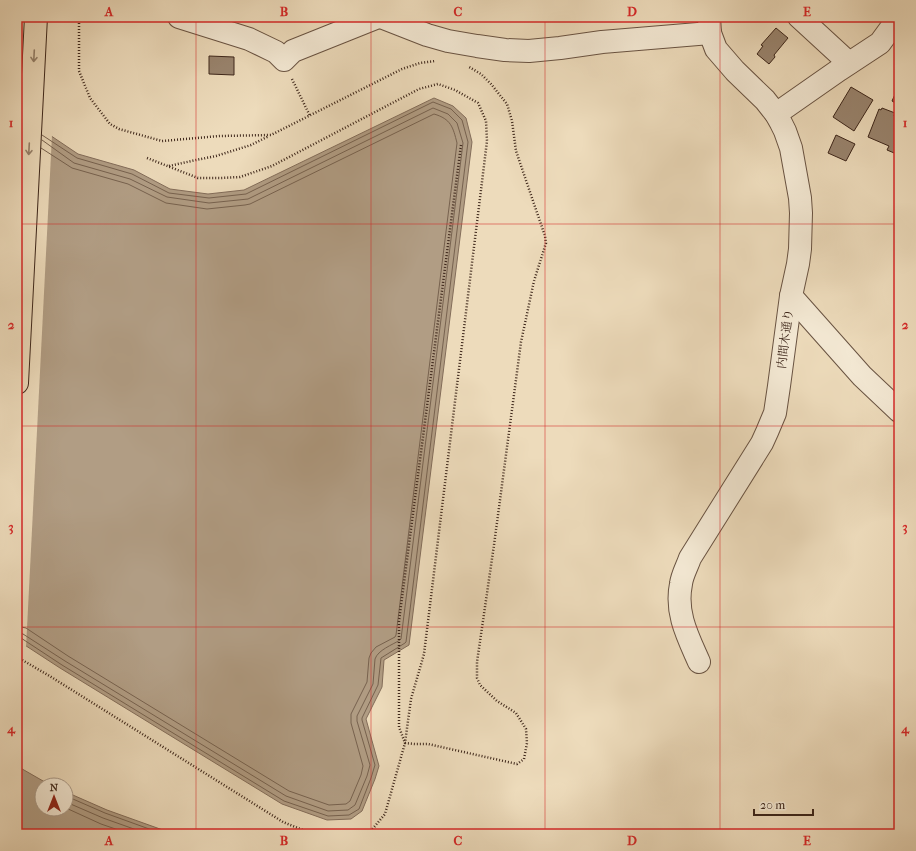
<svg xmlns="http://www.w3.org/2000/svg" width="916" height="851" font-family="'IM FELL French Canon','Noto Serif JP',serif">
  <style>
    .water { fill: #b19d84; stroke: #836d5a }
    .pier { fill: #eddbbb }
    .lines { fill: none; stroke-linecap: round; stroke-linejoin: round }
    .shore { stroke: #77624f; stroke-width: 1 }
    .building { fill: #99846e; stroke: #3d261a }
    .minor-casing { stroke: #695342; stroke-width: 24 }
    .highway-casing { stroke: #3d261a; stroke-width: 24 }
    .path { stroke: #3d261a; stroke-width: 2.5; stroke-dasharray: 1 2; stroke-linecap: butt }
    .minor { stroke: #f3e8d3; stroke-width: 22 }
    .highway { stroke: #eddbbb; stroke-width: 22 }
    .oneway { stroke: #95806a }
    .grid { fill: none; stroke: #d62828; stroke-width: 1; stroke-opacity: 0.55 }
    .labels { text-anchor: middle; stroke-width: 3; stroke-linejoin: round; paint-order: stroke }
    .street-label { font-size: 12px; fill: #3d261a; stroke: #f3e8d3 }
    .neatline { fill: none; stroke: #d62828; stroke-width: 1.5 }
    .grid-label { font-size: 13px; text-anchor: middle; font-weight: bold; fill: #d62828 }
  </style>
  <rect width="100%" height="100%" fill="#eddbbb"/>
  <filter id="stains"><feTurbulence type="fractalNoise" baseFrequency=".005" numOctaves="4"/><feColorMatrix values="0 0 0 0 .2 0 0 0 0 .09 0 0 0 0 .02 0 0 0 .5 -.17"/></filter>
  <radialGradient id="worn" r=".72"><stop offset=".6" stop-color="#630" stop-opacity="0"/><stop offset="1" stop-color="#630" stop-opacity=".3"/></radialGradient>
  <!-- water -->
  <g class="water">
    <polygon points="434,98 453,106 466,118 472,142 409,645 384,660 382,687 366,719 379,766 375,779 362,811 351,819 327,820 282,804 60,668 17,640 17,113 78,154 134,170 170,189 208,194 244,190"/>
    <polygon points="17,766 50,785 42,785 42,809 66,809 66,792 107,810 174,834 17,834"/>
  </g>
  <!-- pier -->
  <polygon class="pier" points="17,111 52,135 26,648 17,643"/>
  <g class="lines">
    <!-- shore -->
    <g class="shore">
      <path d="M17,626L26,628L68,656L289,791L329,805L346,804L350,801L361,775L363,766L351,723V714L367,682L369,658L371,653L376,647L395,637L396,635L457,143C453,127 451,119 434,114L250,204L245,205L207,209L166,203L128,184L72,168L41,148"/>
      <path d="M17,632L23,634L65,661L286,796L328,811L348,810L355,805L367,776L370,765L357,721V716L373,684L375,659C378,650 392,645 400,640L401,639L463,143L457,123L448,114L433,108L248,199L209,203L167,197L130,179L74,163L42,140"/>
      <polyline points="17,637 21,638 62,665 284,801 328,816 349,815 359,809 371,778 375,765 362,720 362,718 378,685 381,658 405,643 406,642 468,142 462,120 451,109 433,102 246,194 209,198 169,193 132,174 77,158 42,135"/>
      <polyline points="66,796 105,813 163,834"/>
      <polyline points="66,802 103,818 148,834"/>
      <polyline points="66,808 101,824 130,834"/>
    </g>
  </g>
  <!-- building -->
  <g class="building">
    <polygon points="776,28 788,38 774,55 775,57 769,64 757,54 763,46 761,45"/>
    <polygon points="209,56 234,57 234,75 209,74"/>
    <polygon points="851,87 873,100 854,131 833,117"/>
    <polygon points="897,90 899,90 899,105 892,101"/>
    <polygon points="882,108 895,113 894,116 899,118 899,155 887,150 889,146 868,137 879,109 881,110"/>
    <polygon points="836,135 855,144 846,161 828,153"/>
  </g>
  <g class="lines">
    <!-- minor casing -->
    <g class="minor-casing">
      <g id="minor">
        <polyline points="179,17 249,39 276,52 284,60 293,51 378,17"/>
        <polyline points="381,17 427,35 448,41 477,46 505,50 529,51 560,48 602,42 710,33"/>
        <polyline points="799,17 849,63"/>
        <polyline points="776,114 839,70 880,43 899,17"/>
        <polyline points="791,296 862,376 899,411"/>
        <path d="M699,662C688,637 675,613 681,584C682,575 687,567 690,558L762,443L767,432L775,413L779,386L791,296L798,264L800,249L801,213L800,198L791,148L785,131L781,123L776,114L765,100L735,71L716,49L710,33L709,17"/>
      </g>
    </g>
    <!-- highway casing -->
    <g class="highway-casing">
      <polyline id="highway" points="17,383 36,17"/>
    </g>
    <!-- path -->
    <g class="path">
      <polyline points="79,17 79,71 90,98 110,124 119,129 162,141 220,136 271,135 402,69 420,63 435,61"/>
      <polyline points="292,79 310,116"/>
      <polyline points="461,145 399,621 399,727 405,743 415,744 428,744 508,762 517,764 524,759 527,743 526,729 516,713 497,701 480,685 477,678 477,662 494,545 521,342 534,281 546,243 545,236 516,151 512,121 507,104 491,84 481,74 469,67"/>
      <polyline points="147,158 198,178 221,178 240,177 272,166 419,89 438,84 455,90 478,103 486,121 487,141 424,654 411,699 405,743 385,814 370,832 355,834"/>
      <polyline points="169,166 196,160 216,156 251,145 269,136"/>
      <polyline points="17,657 48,675 283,822 310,833 319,834"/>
    </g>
    <!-- minor -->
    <use href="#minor" class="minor"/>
    <!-- highway -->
    <use href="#highway" class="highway"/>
  </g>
  <!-- one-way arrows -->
  <defs><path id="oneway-shaft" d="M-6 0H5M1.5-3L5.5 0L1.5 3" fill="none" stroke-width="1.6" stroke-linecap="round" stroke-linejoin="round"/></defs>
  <g class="oneway">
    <use href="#oneway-shaft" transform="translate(34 56) rotate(93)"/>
    <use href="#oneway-shaft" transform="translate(29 149) rotate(93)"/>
  </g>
  <!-- grid -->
  <path class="grid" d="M196,17V834M371,17V834M545,17V834M720,17V834M17,224H899M17,426H899M17,627H899"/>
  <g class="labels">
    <!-- street labels -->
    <g class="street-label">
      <text transform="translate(785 339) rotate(-83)" y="4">内間木通り</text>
    </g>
  </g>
  <!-- margin -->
  <rect width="916" height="851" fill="none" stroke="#eddbbb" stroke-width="44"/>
  <!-- north arrow -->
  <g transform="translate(54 797)"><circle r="19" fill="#f3e8d3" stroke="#aa9a89"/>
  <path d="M0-3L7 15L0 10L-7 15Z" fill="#8f2418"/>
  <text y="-6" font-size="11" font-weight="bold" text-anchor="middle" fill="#3d261a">N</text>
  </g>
  <!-- scale -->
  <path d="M754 809v6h59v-6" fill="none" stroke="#3d261a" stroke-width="2"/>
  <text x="760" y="809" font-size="12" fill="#3d261a" stroke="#f3e8d3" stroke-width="3" paint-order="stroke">20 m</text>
  <rect x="22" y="22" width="872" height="807" class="neatline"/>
  <g class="grid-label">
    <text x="109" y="16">A</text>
    <text x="284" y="16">B</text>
    <text x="458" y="16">C</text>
    <text x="632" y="16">D</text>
    <text x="807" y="16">E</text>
    <text x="11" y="127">1</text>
    <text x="905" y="127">1</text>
    <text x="11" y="329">2</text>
    <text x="905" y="329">2</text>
    <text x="11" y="531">3</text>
    <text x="905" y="531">3</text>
    <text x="11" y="733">4</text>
    <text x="905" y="733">4</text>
    <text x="109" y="845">A</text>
    <text x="284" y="845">B</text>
    <text x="458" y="845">C</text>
    <text x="632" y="845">D</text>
    <text x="807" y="845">E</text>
  </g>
  <rect width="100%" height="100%" filter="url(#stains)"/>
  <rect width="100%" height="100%" fill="url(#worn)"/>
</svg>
